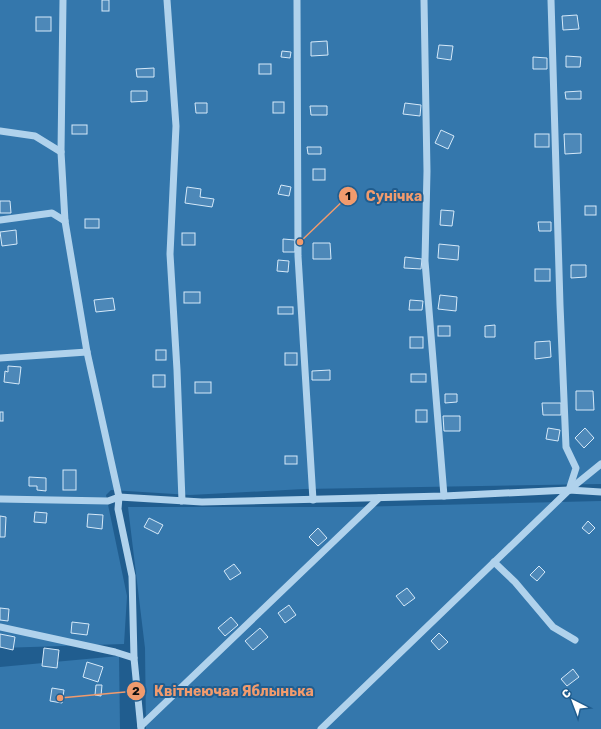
<svg xmlns="http://www.w3.org/2000/svg" width="601" height="729" font-family="Rubik,sans-serif">
  <style>
    .green { fill: #3477ac }
    .building { fill: #4d88b8; stroke: #d5e9f9 }
    .lines { fill: none; stroke-linecap: round; stroke-linejoin: round }
    .minor { stroke: #b0d2ec; stroke-width: 7 }
    .leader { fill: none; stroke: #f19b6d; stroke-width: 1.5 }
    .callout-dot { fill: #f19b6d; stroke: #205d8f; stroke-width: 1.5 }
    .mark-label { font-size: 12px; text-anchor: middle; font-weight: bold; fill: #111 }
    .callout-label { font-size: 14px; text-anchor: middle; font-weight: bold; fill: #f19b6d; stroke: #205d8f; stroke-width: 4; stroke-linejoin: round; paint-order: stroke }
  </style>
  <rect width="100%" height="100%" fill="#205d8f"/>
  <!-- green -->
  <g class="green">
    <polygon points="0,0 601,0 601,484 304,489 190,495 111,490 106,495 127,596 124,644 0,648"/>
    <polygon points="601,501 601,729 146,729 145,648 128,507 352,507"/>
    <polygon points="119,656 120,729 0,729 0,667"/>
  </g>
  <!-- building -->
  <g class="building">
    <rect x="102" y="0" width="7" height="11"/>
    <polygon points="577,15 579,29 563,30 562,16"/>
    <rect x="36" y="17" width="15" height="14"/>
    <polygon points="327,41 328,55 311,56 311,42"/>
    <polygon points="439,45 453,46 451,60 437,58"/>
    <polygon points="282,51 291,52 290,58 281,57"/>
    <polygon points="566,56 581,57 580,67 566,67"/>
    <polygon points="533,57 547,58 547,69 533,69"/>
    <rect x="259" y="64" width="12" height="10"/>
    <polygon points="154,68 154,77 137,77 136,69"/>
    <polygon points="131,91 147,91 147,101 131,102"/>
    <polygon points="581,91 581,99 566,99 565,92"/>
    <rect x="273" y="102" width="11" height="11"/>
    <polygon points="195,103 207,103 207,113 196,113"/>
    <polygon points="405,103 421,105 420,116 403,114"/>
    <polygon points="310,106 327,106 327,115 311,115"/>
    <rect x="72" y="125" width="15" height="9"/>
    <polygon points="441,130 454,136 448,149 435,143"/>
    <rect x="535" y="134" width="14" height="13"/>
    <polygon points="564,134 581,134 581,153 565,154"/>
    <polygon points="307,147 321,147 321,154 308,154"/>
    <rect x="313" y="169" width="12" height="11"/>
    <polygon points="281,185 291,187 289,196 278,194"/>
    <polygon points="187,187 201,189 200,197 214,199 212,207 185,203"/>
    <polygon points="0,201 10,201 11,213 0,213"/>
    <rect x="585" y="206" width="11" height="9"/>
    <polygon points="441,210 454,211 452,226 440,225"/>
    <rect x="85" y="219" width="14" height="9"/>
    <polygon points="538,222 551,222 551,231 539,231"/>
    <polygon points="16,230 17,244 2,246 0,232"/>
    <rect x="182" y="233" width="13" height="12"/>
    <polygon points="283,239 295,240 295,252 283,252"/>
    <polygon points="313,243 330,243 331,259 313,259"/>
    <polygon points="439,244 459,246 458,260 438,258"/>
    <polygon points="405,257 422,259 421,269 404,268"/>
    <polygon points="278,260 289,261 288,272 277,271"/>
    <polygon points="571,265 586,265 586,277 571,278"/>
    <rect x="535" y="269" width="15" height="12"/>
    <rect x="184" y="292" width="16" height="11"/>
    <polygon points="440,295 457,297 456,311 438,309"/>
    <polygon points="113,298 115,310 96,312 94,300"/>
    <polygon points="410,300 423,301 422,310 409,310"/>
    <rect x="278" y="307" width="15" height="7"/>
    <polygon points="495,325 495,337 485,337 485,326"/>
    <rect x="438" y="326" width="12" height="10"/>
    <rect x="410" y="337" width="13" height="11"/>
    <polygon points="550,341 551,357 535,359 535,342"/>
    <rect x="156" y="350" width="10" height="10"/>
    <rect x="285" y="353" width="12" height="12"/>
    <polygon points="8,366 21,367 19,384 4,382 5,371 8,372"/>
    <polygon points="330,370 330,380 312,380 312,371"/>
    <rect x="411" y="374" width="15" height="8"/>
    <rect x="153" y="375" width="12" height="12"/>
    <rect x="195" y="382" width="16" height="11"/>
    <polygon points="576,391 593,391 594,410 576,410"/>
    <polygon points="445,394 457,394 457,402 445,403"/>
    <polygon points="542,403 561,403 561,415 543,415"/>
    <rect x="416" y="410" width="11" height="12"/>
    <rect x="0" y="412" width="3" height="9"/>
    <polygon points="443,416 460,416 460,431 444,431"/>
    <polygon points="548,428 560,430 558,441 546,439"/>
    <polygon points="585,428 594,438 584,448 575,438"/>
    <rect x="285" y="456" width="12" height="8"/>
    <rect x="63" y="470" width="13" height="20"/>
    <polygon points="29,477 46,478 46,491 37,490 37,486 29,486"/>
    <polygon points="35,512 47,513 46,523 34,522"/>
    <polygon points="88,514 103,515 102,529 87,527"/>
    <polygon points="0,516 6,517 5,537 0,537"/>
    <polygon points="149,518 163,525 158,534 144,527"/>
    <polygon points="588,521 595,528 589,534 582,528"/>
    <polygon points="318,528 327,538 318,546 309,537"/>
    <polygon points="234,564 241,573 230,580 224,571"/>
    <polygon points="539,566 545,572 537,581 530,575"/>
    <polygon points="407,588 415,598 404,606 396,596"/>
    <polygon points="289,605 296,615 285,623 278,613"/>
    <polygon points="0,608 9,609 8,621 0,620"/>
    <polygon points="231,617 238,625 225,636 218,628"/>
    <polygon points="72,622 89,624 87,635 71,633"/>
    <polygon points="260,628 268,637 253,650 245,641"/>
    <polygon points="439,633 448,642 439,650 431,641"/>
    <polygon points="0,634 15,637 13,650 0,647"/>
    <polygon points="44,648 59,650 57,668 42,666"/>
    <polygon points="87,662 103,667 98,682 83,677"/>
    <polygon points="573,669 579,677 567,686 561,679"/>
    <polygon points="96,685 102,685 101,696 95,695"/>
    <polygon points="52,688 64,690 62,703 50,701"/>
  </g>
  <g class="lines">
    <!-- minor -->
    <g class="minor">
      <polyline points="63,0 61,152 65,221 87,352 119,497 118,509 132,576 134,658 141,729"/>
      <polyline points="167,0 176,126 170,254 177,370 182,501"/>
      <polyline points="297,0 298,256 313,500"/>
      <polyline points="424,0 427,171 425,261 444,496"/>
      <polyline points="551,0 560,305 566,447 576,468 569,490"/>
      <polyline points="0,131 35,136 61,152"/>
      <polyline points="0,220 52,213 65,221"/>
      <polyline points="0,358 87,352"/>
      <polyline points="0,499 108,501 119,497 202,502 444,496 569,490 601,492"/>
      <polyline points="494,562 515,582 553,627 575,640"/>
      <polyline points="0,627 115,652 134,658"/>
      <polyline points="141,726 379,498"/>
      <polyline points="321,729 569,490 601,464"/>
    </g>
  </g>
  <!-- callouts -->
  <path class="leader" d="M300 242L348 196M60 698L136 691"/>
  <g class="callout-dot">
    <circle cx="300" cy="242" r="4"/>
    <circle cx="60" cy="698" r="4"/>
    <circle cx="348" cy="196" r="10"/>
    <circle cx="136" cy="691" r="10"/>
  </g>
  <g class="mark-label">
    <text x="348" y="200">1</text>
    <text x="136" y="695">2</text>
  </g>
  <g class="callout-label">
    <text x="394" y="201">Сунічка</text>
    <text x="234" y="696">Квітнеючая Яблынька</text>
  </g>
  <!-- north arrow -->
  <g transform="translate(573 701) rotate(318)" stroke="#205d8f" stroke-width="3" paint-order="stroke">
  <path d="M0-3L7 15L0 10L-7 15Z" fill="#ffffff"/>
  <text y="-6" font-size="11" font-weight="bold" text-anchor="middle" fill="#ffffff">С</text>
  </g>
</svg>
